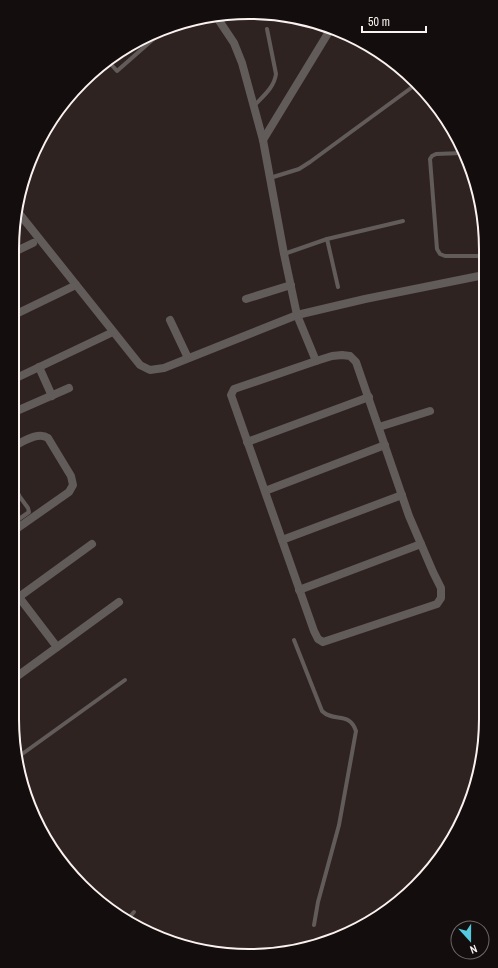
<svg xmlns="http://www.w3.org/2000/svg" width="498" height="968" font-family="'Archivo Narrow',sans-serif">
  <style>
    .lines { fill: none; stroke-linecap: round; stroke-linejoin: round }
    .service { stroke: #615b5a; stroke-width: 4 }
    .minor { stroke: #615b5a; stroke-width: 8 }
    .rim { fill: none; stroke: #faf2f0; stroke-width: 2 }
  </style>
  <rect width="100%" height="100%" fill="#2f2321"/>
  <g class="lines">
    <!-- service -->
    <g class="service">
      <polyline points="109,62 117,71 158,35 157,34"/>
      <path d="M254,106C263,96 274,88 276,74L267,29"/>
      <polyline points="462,153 436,154 432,156 430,159 437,249 440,254 445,256 484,256"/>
      <polyline points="270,178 299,169 310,162 411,88"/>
      <polyline points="327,239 338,287"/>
      <polyline points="284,254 327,239 403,221"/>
      <polyline points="12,500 19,495"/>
      <polyline points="12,524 29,512 28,508 12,486"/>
      <path d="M294,640L322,711C334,723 349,711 356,731L339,825L318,902L314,925"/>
      <polyline points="18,757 125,680"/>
      <polyline points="127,920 134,912"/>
    </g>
    <!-- minor -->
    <g class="minor">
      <polyline points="218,19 234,43 242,63 263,140 284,254 297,315 316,361"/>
      <polyline points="263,140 330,30"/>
      <polyline points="18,212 140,365 150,370 164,368 297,315 365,299 484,275"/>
      <polyline points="12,253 33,243"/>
      <polyline points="246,299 291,285"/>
      <polyline points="12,316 76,285"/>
      <polyline points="170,320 188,358"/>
      <polygon points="342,355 350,356 356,362 409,516 433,572 441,588 441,598 437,604 323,642 318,639 314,631 231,395 234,389 316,361 332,356"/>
      <polyline points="39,367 52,396"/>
      <polyline points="12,380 113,332"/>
      <polyline points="12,413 69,388"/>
      <polyline points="379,427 430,411"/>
      <polyline points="247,442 369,397"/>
      <polyline points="265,491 385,445"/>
      <path d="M12,532L69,492L73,485L71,476L48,438C38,431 23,442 12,447"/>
      <polyline points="282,540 402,495"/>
      <polyline points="12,588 57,647"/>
      <polyline points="299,590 421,544"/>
      <polyline points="12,602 92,544"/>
      <polyline points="12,680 119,602"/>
    </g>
  </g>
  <!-- crop -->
  <path d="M0 0H498V968H0ZM249 19H249A230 230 0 0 1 479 249V719A230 230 0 0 1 249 949H249A230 230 0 0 1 19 719V249A230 230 0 0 1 249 19Z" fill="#130e0d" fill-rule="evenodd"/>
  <path class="rim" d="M249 19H249A230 230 0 0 1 479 249V719A230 230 0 0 1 249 949H249A230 230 0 0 1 19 719V249A230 230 0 0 1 249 19Z"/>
  <!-- north arrow -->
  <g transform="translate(470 940) rotate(159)"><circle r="19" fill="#130e0d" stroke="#6f6968"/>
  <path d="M0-3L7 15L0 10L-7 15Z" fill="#55cadf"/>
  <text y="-6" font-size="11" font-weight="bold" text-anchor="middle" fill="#faf2f0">N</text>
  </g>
  <!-- scale -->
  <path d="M362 26v6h64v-6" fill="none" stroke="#faf2f0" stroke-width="2"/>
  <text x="368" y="26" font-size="12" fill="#faf2f0" stroke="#130e0d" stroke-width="3" paint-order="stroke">50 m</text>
</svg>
